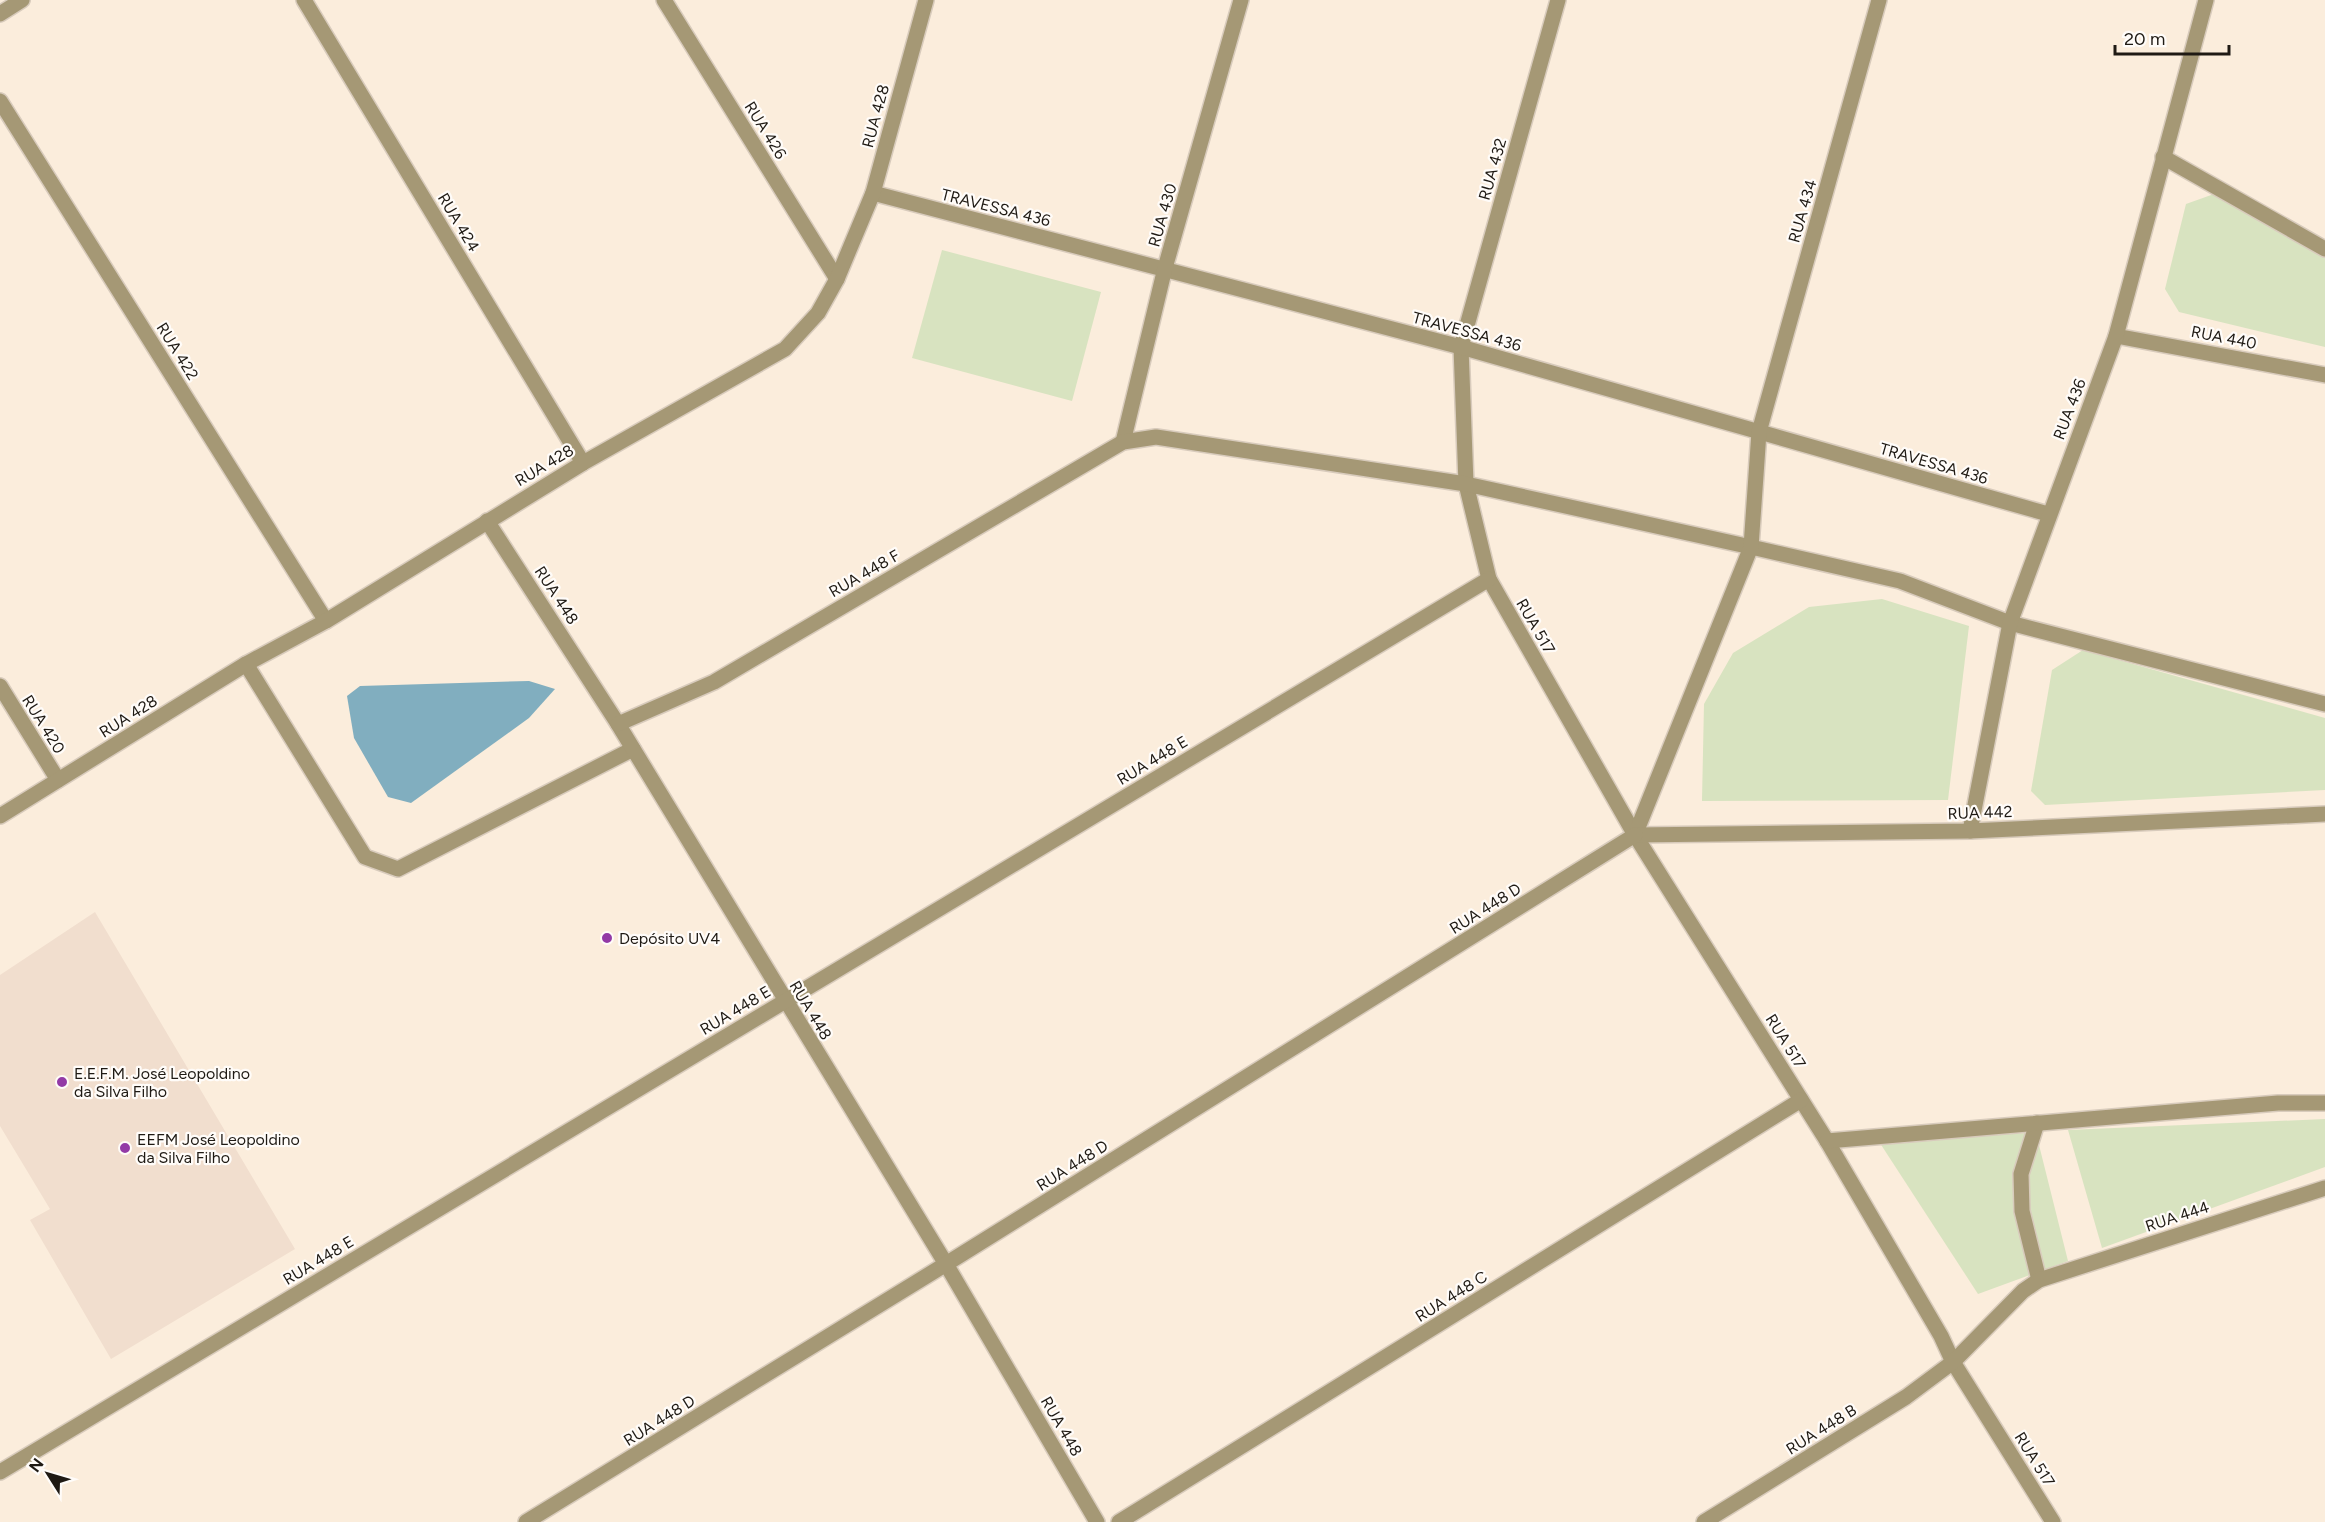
<svg xmlns="http://www.w3.org/2000/svg" width="2325" height="1522" font-family="Figtree,sans-serif">
  <style>
    .education { fill: #f1dece }
    .green { fill: #d8e3c0 }
    .water { fill: #81aebf }
    .lines { fill: none; stroke-linecap: round; stroke-linejoin: round }
    .pedestrian-casing { stroke: #d8cbbc; stroke-width: 18 }
    .minor-casing { stroke: #d8cbbc; stroke-width: 18 }
    .tertiary-casing { stroke: #d8cbbc; stroke-width: 18 }
    .pedestrian { stroke: #a59875; stroke-width: 15 }
    .minor { stroke: #a59875; stroke-width: 15 }
    .tertiary { stroke: #a59875; stroke-width: 15 }
    .poi-dot { fill: #933aa6; stroke: #fffcf9; stroke-width: 2 }
    .labels { text-anchor: middle; stroke-width: 4.5; stroke-linejoin: round; paint-order: stroke }
    .street-label { font-size: 16px; fill: #1f1a14; stroke: #fffcf9 }
    .poi-label { font-size: 16px; fill: #1f1a14; stroke: #fffcf9; text-anchor: start }
  </style>
  <rect width="100%" height="100%" fill="#fbeddc"/>
  <!-- education -->
  <polygon class="education" points="95,912 295,1249 111,1359 30,1220 50,1209 0,1126 0,975"/>
  <!-- green -->
  <g class="green">
    <polygon points="2214,194 2325,258 2325,347 2179,312 2165,289 2186,204"/>
    <polygon points="942,250 1101,292 1072,401 912,358"/>
    <polygon points="1882,599 1969,626 1948,800 1702,801 1704,704 1733,653 1809,607"/>
    <polygon points="2083,650 2325,718 2325,790 2045,805 2031,791 2052,670"/>
    <polygon points="2325,1119 2325,1167 2102,1248 2068,1130"/>
    <polygon points="2036,1133 2068,1261 1978,1294 1876,1137"/>
  </g>
  <!-- water -->
  <polygon class="water" points="529,681 555,689 529,718 411,803 388,797 354,738 347,696 360,686"/>
  <g class="lines">
    <!-- pedestrian casing -->
    <g class="pedestrian-casing">
      <polyline id="pedestrian" points="246,664 365,857 398,869 633,749"/>
    </g>
    <!-- minor casing -->
    <g class="minor-casing">
      <g id="minor">
        <polyline points="304,0 583,463"/>
        <polyline points="664,0 837,279"/>
        <polyline points="1558,0 1461,347 1466,484 1489,579 1635,835 1827,1141 1941,1336 1953,1362 2053,1522"/>
        <polyline points="0,101 326,621"/>
        <polyline points="2163,157 2325,249"/>
        <polyline points="873,193 1461,347 2048,514"/>
        <polyline points="2116,336 2325,375"/>
        <polyline points="1123,442 1165,268 1241,0"/>
        <polyline points="487,521 618,724 946,1264 1097,1522"/>
        <polyline points="0,686 58,780"/>
        <polyline points="618,724 714,682 1123,442 1156,437 1466,484 1751,547 1900,581 2010,623 2325,704"/>
        <polyline points="0,816 246,664 326,621 583,463 785,349 818,313 837,279 873,193 926,0"/>
        <polyline points="1970,831 2010,623 2116,336 2206,0"/>
        <polyline points="1635,835 1751,547 1759,432 1879,0"/>
        <polyline points="1635,835 1970,831 2325,814"/>
        <polyline points="2037,1123 2021,1174 2022,1211 2039,1280"/>
        <polyline points="1827,1141 2278,1103 2325,1103"/>
        <polyline points="0,1472 1489,579"/>
        <polyline points="526,1522 946,1264 1635,835"/>
        <polyline points="1119,1522 1801,1100"/>
        <polyline points="1704,1522 1906,1397 1953,1362 2023,1291 2039,1280 2325,1188"/>
      </g>
    </g>
    <!-- tertiary casing -->
    <g class="tertiary-casing">
      <polyline id="tertiary" points="0,14 22,0"/>
    </g>
    <!-- pedestrian -->
    <use href="#pedestrian" class="pedestrian"/>
    <!-- minor -->
    <use href="#minor" class="minor"/>
    <!-- tertiary -->
    <use href="#tertiary" class="tertiary"/>
  </g>
  <!-- markers -->
  <g class="poi-dot">
    <circle cx="607" cy="938" r="6"/>
    <circle cx="62" cy="1082" r="6"/>
    <circle cx="125" cy="1148" r="6"/>
  </g>
  <g class="labels">
    <!-- street labels -->
    <g class="street-label">
      <text transform="translate(875 116) rotate(-75)" y="6">RUA 428</text>
      <text transform="translate(766 130) rotate(58)" y="6">RUA 426</text>
      <text transform="translate(1492 169) rotate(-74)" y="6">RUA 432</text>
      <text transform="translate(996 207) rotate(14)" y="6">TRAVESSA 436</text>
      <text transform="translate(1802 211) rotate(-74)" y="6">RUA 434</text>
      <text transform="translate(1162 215) rotate(-74)" y="6">RUA 430</text>
      <text transform="translate(459 222) rotate(59)" y="6">RUA 424</text>
      <text transform="translate(1467 331) rotate(15)" y="6">TRAVESSA 436</text>
      <text transform="translate(2224 337) rotate(11)" y="6">RUA 440</text>
      <text transform="translate(178 351) rotate(58)" y="6">RUA 422</text>
      <text transform="translate(2069 409) rotate(-69)" y="6">RUA 436</text>
      <text transform="translate(1934 463) rotate(16)" y="6">TRAVESSA 436</text>
      <text transform="translate(544 465) rotate(-31)" y="6">RUA 428</text>
      <text transform="translate(864 573) rotate(-30)" y="6">RUA 448 F</text>
      <text transform="translate(557 595) rotate(57)" y="6">RUA 448</text>
      <text transform="translate(1536 626) rotate(60)" y="6">RUA 517</text>
      <text transform="translate(128 716) rotate(-32)" y="6">RUA 428</text>
      <text transform="translate(44 724) rotate(58)" y="6">RUA 420</text>
      <text transform="translate(1152 760) rotate(-31)" y="6">RUA 448 E</text>
      <text transform="translate(1980 812) rotate(-2)" y="6">RUA 442</text>
      <text transform="translate(1485 908) rotate(-32)" y="6">RUA 448 D</text>
      <text transform="translate(735 1010) rotate(-31)" y="6">RUA 448 E</text>
      <text transform="translate(811 1010) rotate(59)" y="6">RUA 448</text>
      <text transform="translate(1786 1041) rotate(58)" y="6">RUA 517</text>
      <text transform="translate(1072 1165) rotate(-32)" y="6">RUA 448 D</text>
      <text transform="translate(2177 1216) rotate(-18)" y="6">RUA 444</text>
      <text transform="translate(318 1260) rotate(-31)" y="6">RUA 448 E</text>
      <text transform="translate(1451 1296) rotate(-32)" y="6">RUA 448 C</text>
      <text transform="translate(659 1420) rotate(-32)" y="6">RUA 448 D</text>
      <text transform="translate(1062 1426) rotate(60)" y="6">RUA 448</text>
      <text transform="translate(1821 1429) rotate(-32)" y="6">RUA 448 B</text>
      <text transform="translate(2035 1459) rotate(58)" y="6">RUA 517</text>
    </g>
    <!-- poi labels -->
    <g class="poi-label">
      <text x="619" y="944">Depósito UV4</text>
      <text x="74" y="1079">E.E.F.M. José Leopoldino<tspan x="74" dy="18">da Silva Filho</tspan></text>
      <text x="137" y="1145">EEFM José Leopoldino<tspan x="137" dy="18">da Silva Filho</tspan></text>
    </g>
  </g>
  <!-- north arrow -->
  <g transform="translate(48 1474) rotate(307)" stroke="#fffcf9" stroke-width="4.5" paint-order="stroke">
  <path d="M0-4.5L10 22L0 15L-10 22Z" fill="#1f1a14"/>
  <text y="-9" font-size="16" font-weight="bold" text-anchor="middle" fill="#1f1a14">N</text>
  </g>
  <!-- scale -->
  <path d="M2115 45v9h114v-9" fill="none" stroke="#1f1a14" stroke-width="3"/>
  <text x="2124" y="45" font-size="18" fill="#1f1a14" stroke="#fffcf9" stroke-width="4.5" paint-order="stroke">20 m</text>
</svg>
